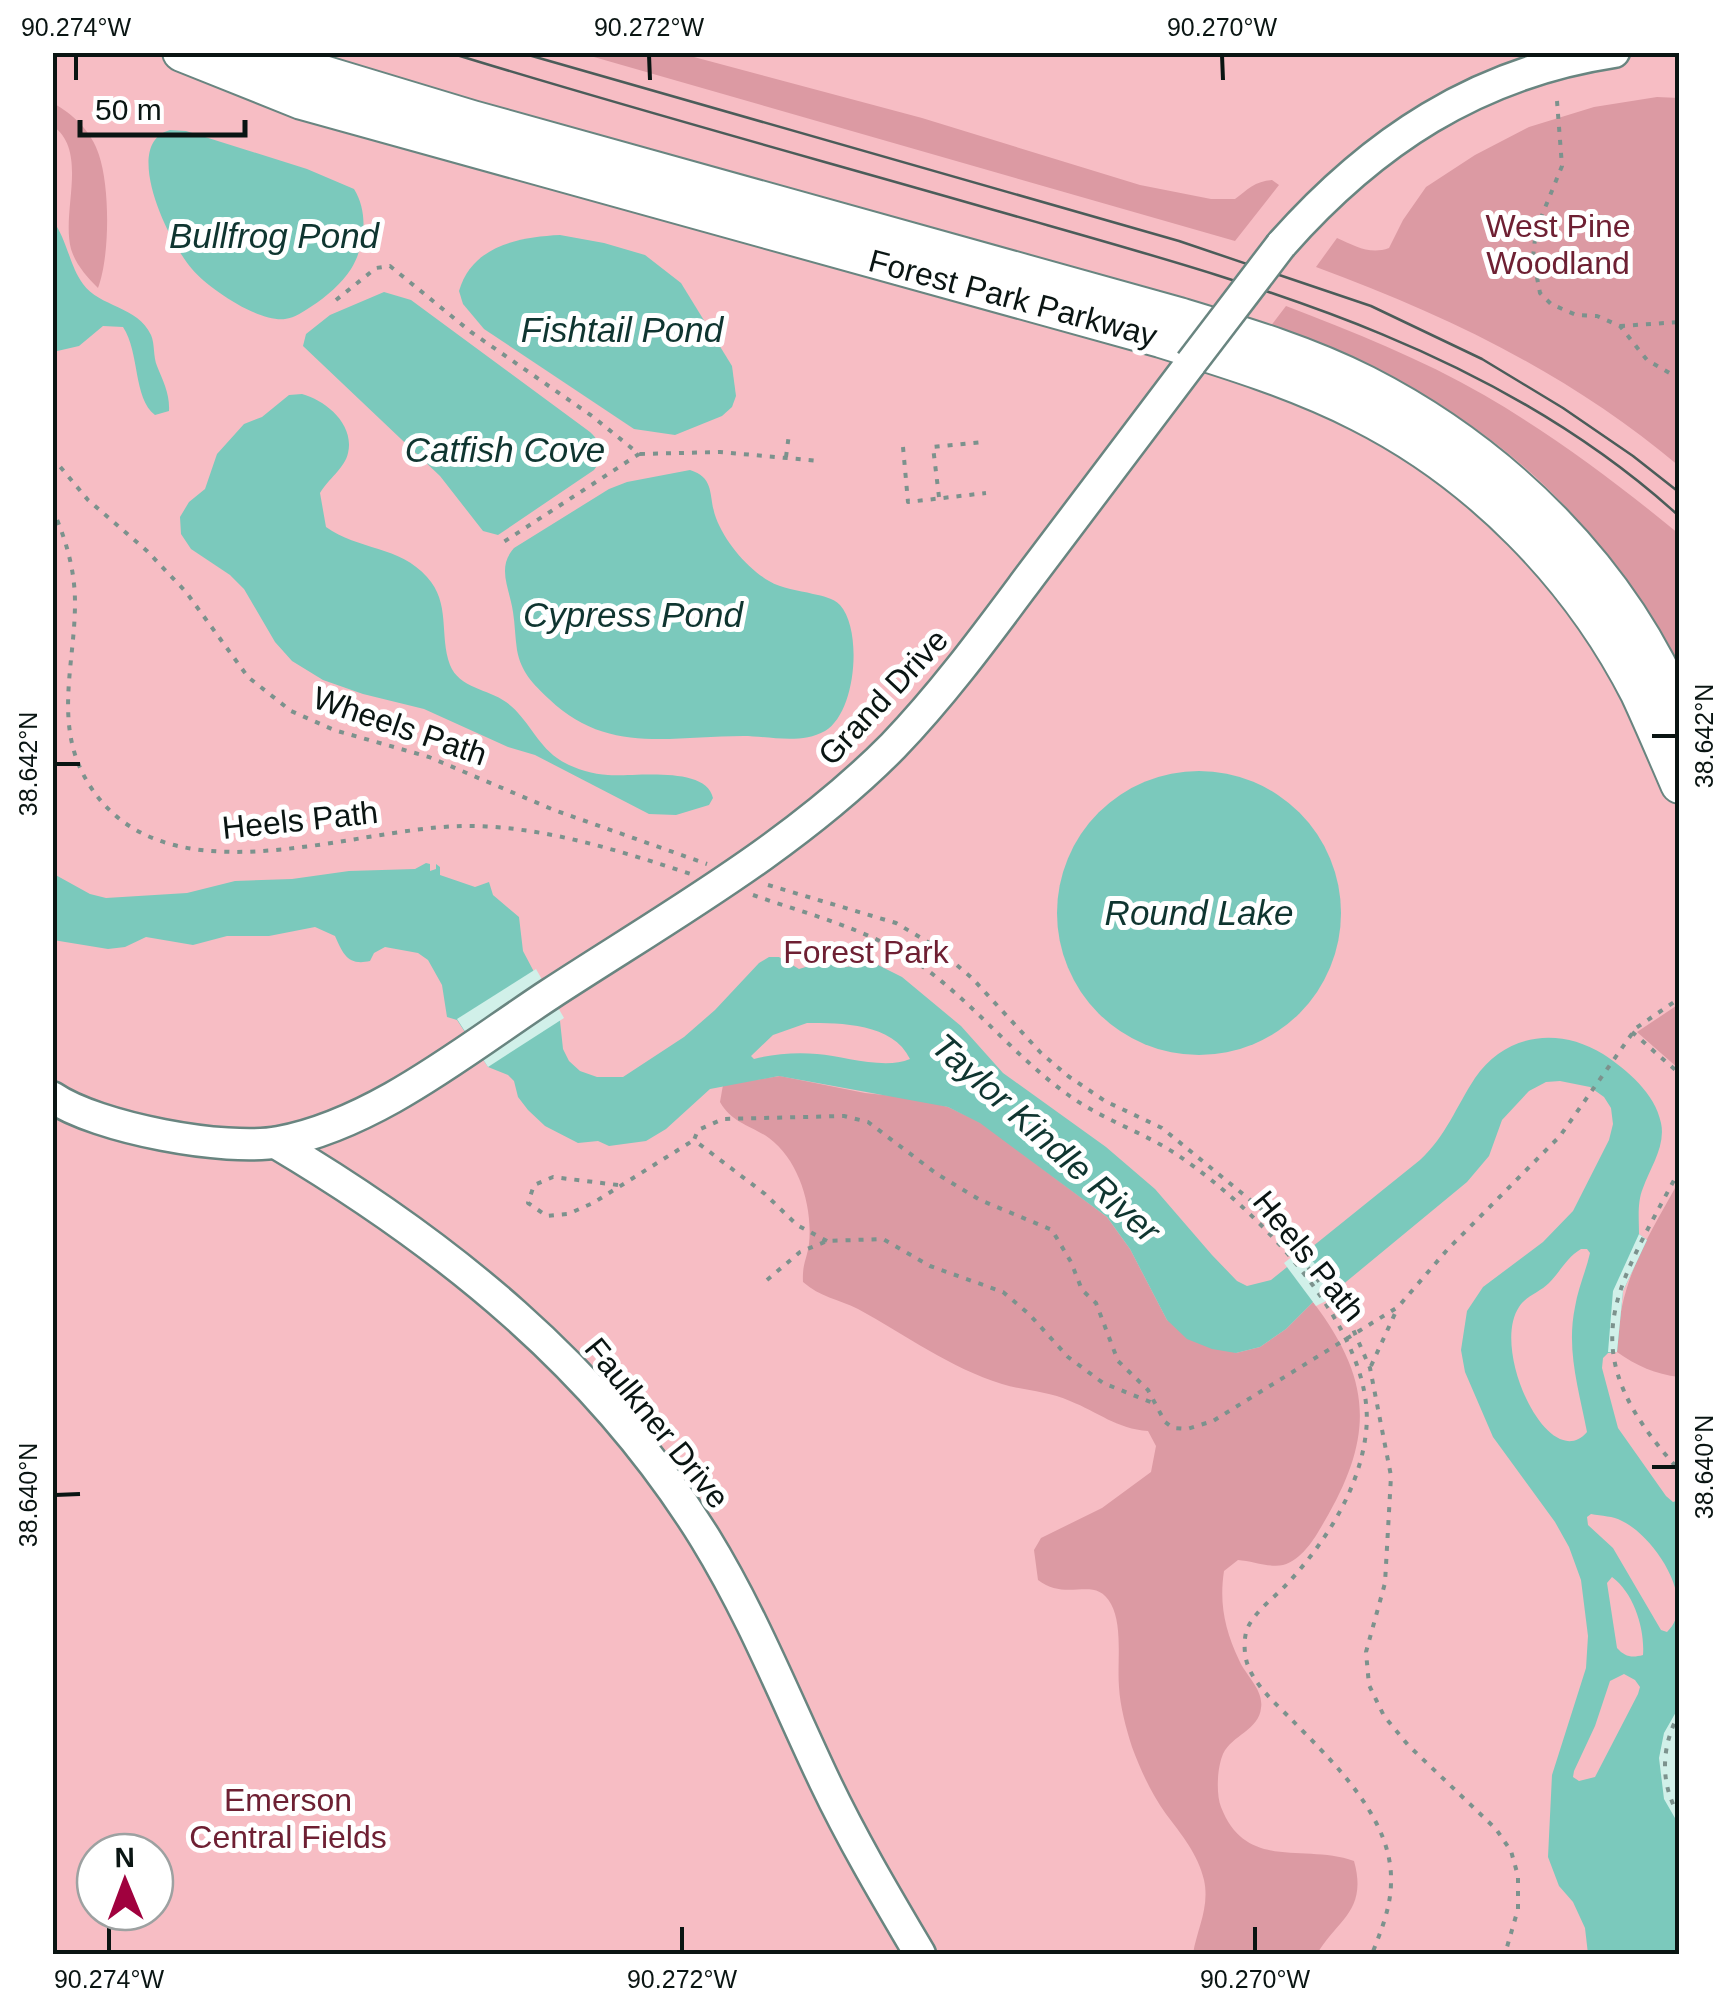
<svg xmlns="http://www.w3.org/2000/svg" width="1732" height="2007" font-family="Helvetica,sans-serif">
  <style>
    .green { fill: #f7bdc4; fill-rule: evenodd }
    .forest { fill: #dc9aa3 }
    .water { fill: #7bc9bc; fill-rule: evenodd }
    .pier { fill: #d1f0e9 }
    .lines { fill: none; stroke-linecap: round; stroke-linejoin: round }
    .minor-casing { stroke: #698580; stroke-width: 35 }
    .major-casing { stroke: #698580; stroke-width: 42 }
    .path { stroke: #7c928d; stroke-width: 4; stroke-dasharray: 5 8; stroke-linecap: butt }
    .minor { stroke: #fff; stroke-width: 30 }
    .major { stroke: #fff; stroke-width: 38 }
    .tram { stroke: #4b5c59; stroke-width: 2.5 }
    .minor-bridge-casing { stroke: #698580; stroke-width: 35; stroke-linecap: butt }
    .minor-bridge { stroke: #fff; stroke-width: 30 }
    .ticks { fill: none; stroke: #0a1513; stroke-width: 4 }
    .labels { text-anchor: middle; stroke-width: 10; stroke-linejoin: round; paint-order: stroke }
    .park-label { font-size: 32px; fill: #6e2033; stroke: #fff }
    .street-label { font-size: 32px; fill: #0a1513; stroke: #fff }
    .water-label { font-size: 35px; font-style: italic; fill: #0f3530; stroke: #fff }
    .neatline { fill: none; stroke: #0a1513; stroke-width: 4 }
    .ticks-label { font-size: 25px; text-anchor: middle; fill: #0a1513 }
  </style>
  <rect width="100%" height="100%" fill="#d1f0e9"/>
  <!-- green -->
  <path class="green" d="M52,53H1679V1954H53ZM95,1852H155V1912H95Z"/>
  <!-- forest -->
  <g class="forest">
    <path d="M580,53H679L922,118L1140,185L1211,199H1235C1247,190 1255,181 1272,180L1279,185L1235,241Z"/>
    <path d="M1657,97L1679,98V466C1569,374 1451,317 1316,267L1337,238C1355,246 1370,255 1389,248L1403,220L1426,187L1475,155L1529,127L1594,107Z"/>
    <path d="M53,103C73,114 92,132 99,155C110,188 110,256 98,288C87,277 76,265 71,249C61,211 89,152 53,126Z"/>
    <path d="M1286,306C1353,332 1422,359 1484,395C1553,435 1617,483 1679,534V672C1652,626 1626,579 1592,537C1508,433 1394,370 1270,327Z"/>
    <polygon points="1679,1004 1679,1069 1637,1032"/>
    <path d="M780,1076L865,1093L913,1098L948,1107L980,1122L1107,1217L1130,1249L1167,1320L1236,1353L1260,1347L1286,1329L1313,1302C1373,1381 1374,1437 1324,1522C1315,1538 1302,1560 1283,1565C1270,1568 1252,1561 1238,1560L1224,1571C1219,1604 1225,1630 1239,1660C1246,1676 1264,1690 1261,1708C1259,1730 1232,1735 1223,1754C1217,1768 1216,1794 1221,1807C1246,1872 1304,1843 1354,1861C1368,1911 1337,1920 1317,1954H1193C1197,1929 1210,1907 1204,1880C1198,1854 1181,1834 1166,1814C1151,1793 1141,1771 1132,1747C1126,1728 1120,1706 1119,1687C1117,1663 1123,1626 1111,1604C1095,1574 1068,1603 1038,1580L1034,1550L1041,1538L1102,1508L1151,1472L1156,1446L1148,1431C1117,1429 1098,1412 1070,1401C1048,1391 1024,1391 1002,1384C950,1368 906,1335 858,1309C838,1299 820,1297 803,1282C802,1264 807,1259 809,1244C813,1207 799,1160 769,1138C750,1125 732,1123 720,1102L723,1085Z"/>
    <path d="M1679,1181V1377C1655,1374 1637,1366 1617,1352C1618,1282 1647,1239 1679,1181Z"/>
  </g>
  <!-- water -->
  <g class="water">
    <path d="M170,130L186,131L307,169L354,189C369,213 365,246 351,269C342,283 326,297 312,306C304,311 295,318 285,319C258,322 209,289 192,269C170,244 120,144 170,130Z"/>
    <path d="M52,220C67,238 69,265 83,284C99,307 138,306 151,335C155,344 153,356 157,366C163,381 170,394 169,411L155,415C133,398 140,353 123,327L103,326L79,346L53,352Z"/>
    <path d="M560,235L604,243L645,255L681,283L732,366L736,396L732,407L722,416L675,435L634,429L484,329L463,304L459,291C472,246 518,237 560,235Z"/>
    <path d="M384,292L411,300L590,432C603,444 605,456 594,470L498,535L483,531L440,476L303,346L306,334L330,315Z"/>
    <path d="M302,394C325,400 355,424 348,453C345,468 328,479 320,493L326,527C358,550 400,546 427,577C451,603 439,635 450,665C459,688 488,689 506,702C527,717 536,743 557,758C571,768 591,774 608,775C633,777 706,765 713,798L709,805L676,815L649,814L535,755L508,747L424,709L363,694L323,680L292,661L275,642L244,589L230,575L191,549L181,534L180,517L189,502L205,489L217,454L244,424L262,417L289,395Z"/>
    <path d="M690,470C716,478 708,497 716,518C725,542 747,568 769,581C782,589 798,590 813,594C823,596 833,598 840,605C863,631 856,713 825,731C800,745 769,736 743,736C671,736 607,755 549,699C533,684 521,672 517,650C515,637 515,624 513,612C510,589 496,568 514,548L609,489L627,482Z"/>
    <circle cx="1199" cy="913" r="142"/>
    <path d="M426,863L430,864V871L436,869V864L440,867V875L475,887L489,882L493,895L519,917L523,951L560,1021L563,1049L569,1061L580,1071L597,1077H623L684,1037L715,1010L759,963L769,957H779L799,969L819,963L847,967L866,963L876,964L902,977L961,1026L1003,1073L1106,1147L1155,1189L1212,1255L1237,1281L1247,1286L1271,1280L1420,1160C1446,1136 1456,1107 1475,1078C1505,1034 1558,1026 1603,1054C1627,1070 1655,1093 1661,1123C1666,1146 1650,1168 1643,1188C1637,1202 1639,1220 1639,1234L1647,1240L1623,1291L1617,1352L1608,1353L1603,1358L1602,1368L1618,1428L1666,1496L1673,1502L1679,1500L1680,1923L1677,1954H1588L1585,1928L1573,1902L1559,1886L1548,1857L1552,1775L1586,1668L1588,1636L1581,1580L1569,1547L1555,1522L1493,1437L1465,1372L1461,1350L1467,1311L1483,1287L1543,1242L1573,1211L1609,1140L1613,1124L1611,1108L1604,1097L1590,1087L1560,1081L1546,1082L1529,1091L1502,1120L1489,1156L1467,1182L1335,1291L1313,1302L1286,1329L1260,1347L1236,1353L1212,1349L1187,1339L1167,1320L1130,1249L1107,1217L980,1123L948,1107L779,1076L710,1089L666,1129L646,1141L609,1146L598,1141L578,1143L545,1126L528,1110L518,1097L514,1081L508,1075L488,1067L457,1020L447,1017L442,985L428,960L418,953L385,947L374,953L370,961C348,966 343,954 335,936L315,927L269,936H227L193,945L146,937L125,947L108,949L53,940L52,873L90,894L106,898L187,893L235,881L292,879L349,871L415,869ZM807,1023C841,1023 893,1023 910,1059C884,1070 844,1056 817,1054C796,1052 773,1054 754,1059L751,1056L773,1035ZM1581,1249H1587L1590,1253C1586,1271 1578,1288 1575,1307C1566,1350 1579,1390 1587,1432C1549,1476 1490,1350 1519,1307C1526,1296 1540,1292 1549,1283C1561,1271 1566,1258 1581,1249ZM1591,1514C1602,1516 1613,1516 1622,1521C1653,1535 1699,1602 1667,1632L1661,1630L1613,1548L1588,1525L1587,1517ZM1612,1577C1634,1593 1645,1629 1643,1655C1632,1658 1625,1657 1617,1648L1607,1583ZM1624,1674L1635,1680L1640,1687L1638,1694L1595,1777L1579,1781L1573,1777L1574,1771L1595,1726L1610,1681Z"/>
  </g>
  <!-- pier -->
  <g class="pier">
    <polygon points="536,969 564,1018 488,1067 457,1019"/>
    <polygon points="1639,1234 1647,1240 1623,1291 1617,1352 1608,1352 1613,1291"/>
    <polygon points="1303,1248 1338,1295 1316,1306 1284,1263"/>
    <polygon points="1680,1705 1680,1790 1676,1799 1679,1806 1679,1825 1664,1799 1659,1758 1664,1733"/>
  </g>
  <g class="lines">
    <!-- minor casing -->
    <g class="minor-casing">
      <g id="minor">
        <path d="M1281,245C1372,142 1476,73 1614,52"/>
        <path d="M52,1097C97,1128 226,1152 279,1142C376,1124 469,1047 550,994C668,917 793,847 893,746C944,693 987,634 1031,575C1084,504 1138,434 1191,363"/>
        <path d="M276,1143C446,1244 599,1367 705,1538C753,1616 786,1700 825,1782C853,1841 887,1898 920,1954"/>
      </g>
    </g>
    <!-- major casing -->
    <g class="major-casing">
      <g id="major">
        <path d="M182,52L302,100L1161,338C1229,359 1297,380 1360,412C1479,472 1580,575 1640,693C1654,723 1667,754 1680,784"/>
        <path d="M247,52L472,120L1179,317C1242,336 1306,355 1365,385C1502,455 1622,572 1680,716"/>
      </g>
    </g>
    <!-- path -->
    <g class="path">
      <polyline points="1557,101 1562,166 1536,230 1533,257 1540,293 1551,304 1576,315 1597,316 1620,326 1647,360 1680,379"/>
      <polyline points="336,300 376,268 390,266 471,332 592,416 639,454 502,543"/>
      <polyline points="1620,326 1680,322"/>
      <polyline points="903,447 908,502 986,493"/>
      <polyline points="640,454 720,452 820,461"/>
      <polyline points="52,457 88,500 147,551 186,592 248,677 291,711 334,730 429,757 554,810 707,864"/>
      <polyline points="786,457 789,434"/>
      <polyline points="939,497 933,447 983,442"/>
      <path d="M52,508C66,539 75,570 75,603C75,661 55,719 83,774C154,909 347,828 462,826C540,825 617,850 691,874"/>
      <polyline points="768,885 896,923 933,945 972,978 1041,1053 1068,1076 1105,1101 1162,1128 1265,1212 1349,1320 1370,1368 1391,1476 1385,1583 1366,1652 1369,1685 1384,1716 1408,1745 1496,1829 1511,1851 1518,1876 1518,1909 1505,1954"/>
      <path d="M753,895C804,913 861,927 907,956C967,994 1010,1053 1067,1094C1102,1120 1144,1132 1179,1156C1256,1208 1378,1332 1366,1432C1360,1489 1325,1543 1287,1584C1274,1598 1255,1611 1247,1629C1244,1638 1244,1650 1246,1659C1251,1682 1275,1703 1291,1719C1332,1761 1393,1818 1391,1882C1391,1907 1381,1931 1372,1954"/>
      <polyline points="1632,1032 1680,1074"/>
      <path d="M1680,1169C1613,1295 1569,1350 1680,1471"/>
      <polyline points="618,1185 553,1177 534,1185 528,1203 547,1216 568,1214 593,1203 694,1140"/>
      <polyline points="827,1241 797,1225 765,1194 694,1140 698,1130 723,1119 844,1116 868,1122 937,1174 980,1200 1052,1230 1071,1262 1082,1290 1096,1303 1118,1361 1148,1390 1165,1422 1173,1428 1187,1429 1213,1421 1398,1307 1447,1250 1560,1136 1636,1028 1680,998"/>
      <polyline points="767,1280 800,1252 827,1241 883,1239 930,1266 1003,1292 1029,1314 1068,1357 1103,1383 1153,1403"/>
      <polyline points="1371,1366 1398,1307"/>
      <path d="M1680,1712C1661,1745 1659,1784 1680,1817"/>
    </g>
    <!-- minor -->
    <use href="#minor" class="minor"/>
    <!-- major -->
    <use href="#major" class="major"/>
    <!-- tram -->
    <g class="tram">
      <path d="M447,52C631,109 817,159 1001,212C1242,281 1490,343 1680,517"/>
      <polyline points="518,52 1179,241 1371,306 1482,359 1563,408 1633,456 1680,493"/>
    </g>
    <!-- minor-bridge casing -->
    <g class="minor-bridge-casing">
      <polyline id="minor-bridge" points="1191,363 1281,245"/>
    </g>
    <!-- minor-bridge -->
    <use href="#minor-bridge" class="minor-bridge"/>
  </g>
  <!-- ticks -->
  <path class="ticks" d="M76,55V80M649,55L650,80M1222,55L1223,80M1652,736H1677M55,764H80M1652,1467H1677M55,1495L80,1494M109,1927V1952M682,1927V1952M1255,1927V1952"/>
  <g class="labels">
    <!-- park labels -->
    <g class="park-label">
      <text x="1558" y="237">West Pine<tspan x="1558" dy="37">Woodland</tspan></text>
      <text x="866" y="963">Forest Park</text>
      <text x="288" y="1811">Emerson<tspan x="288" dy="37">Central Fields</tspan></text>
    </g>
    <!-- street labels -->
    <g class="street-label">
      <text transform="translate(1013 298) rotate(15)" y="11">Forest Park Parkway</text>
      <text transform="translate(883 697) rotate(-47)" y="11">Grand Drive</text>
      <text transform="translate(400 726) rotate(19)" y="11">Wheels Path</text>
      <text transform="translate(300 820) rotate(-6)" y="11">Heels Path</text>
      <text transform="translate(1309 1256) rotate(51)" y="11">Heels Path</text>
      <text transform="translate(657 1423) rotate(51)" y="11">Faulkner Drive</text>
    </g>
    <!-- water labels -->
    <g class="water-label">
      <text x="274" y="248">Bullfrog Pond</text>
      <text x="622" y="342">Fishtail Pond</text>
      <text x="505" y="462">Catfish Cove</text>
      <text x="633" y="627">Cypress Pond</text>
      <text x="1199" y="925">Round Lake</text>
      <text transform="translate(1046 1138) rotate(42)" y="12">Taylor Kindle River</text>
    </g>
  </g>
  <!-- border -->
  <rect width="1732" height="2007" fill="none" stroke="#ffffff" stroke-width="110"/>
  <!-- north arrow -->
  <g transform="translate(125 1882) rotate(359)"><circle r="48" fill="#ffffff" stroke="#9da1a1" stroke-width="2.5"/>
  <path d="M0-8L18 38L0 25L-18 38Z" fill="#a0013e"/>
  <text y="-15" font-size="28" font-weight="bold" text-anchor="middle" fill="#0a1513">N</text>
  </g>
  <!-- scale -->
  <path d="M80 120v15h165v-15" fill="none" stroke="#0a1513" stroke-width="5"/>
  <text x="95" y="120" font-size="30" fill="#0a1513" stroke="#ffffff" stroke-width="8" paint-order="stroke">50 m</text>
  <rect x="55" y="55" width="1622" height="1897" class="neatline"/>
  <g class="ticks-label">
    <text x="76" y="36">90.274°W</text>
    <text x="649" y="36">90.272°W</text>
    <text x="1222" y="36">90.270°W</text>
    <text transform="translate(1704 736) rotate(-90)" y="9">38.642°N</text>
    <text transform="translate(28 764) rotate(-90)" y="9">38.642°N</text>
    <text transform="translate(1704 1467) rotate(-90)" y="9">38.640°N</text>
    <text transform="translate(28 1495) rotate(-90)" y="9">38.640°N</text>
    <text x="109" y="1988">90.274°W</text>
    <text x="682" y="1988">90.272°W</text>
    <text x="1255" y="1988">90.270°W</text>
  </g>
</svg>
